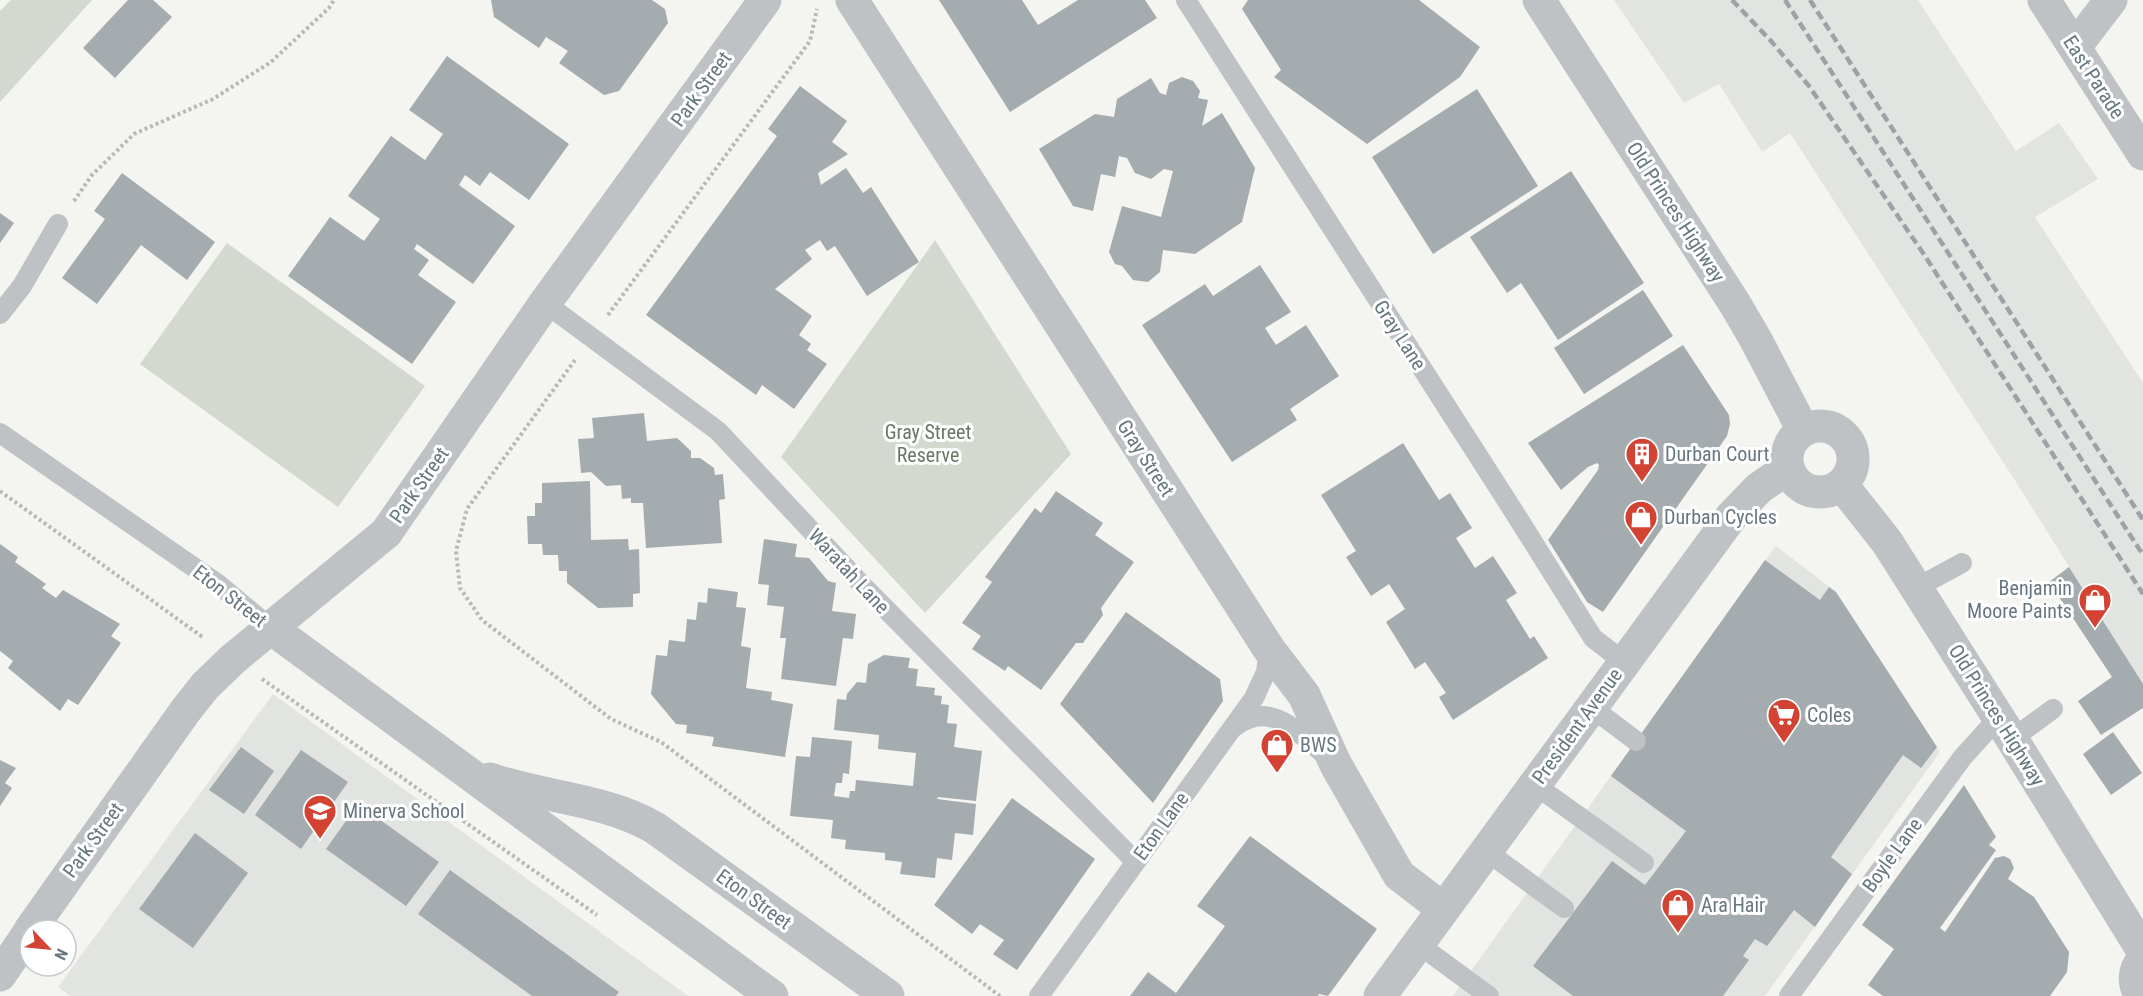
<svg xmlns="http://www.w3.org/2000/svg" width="2143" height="996" font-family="'Roboto Condensed',sans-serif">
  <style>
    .built { fill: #e2e4e1 }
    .green { fill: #d4d9d0 }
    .building { fill: #a4acaf }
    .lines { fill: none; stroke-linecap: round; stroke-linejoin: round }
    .path { stroke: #b6b9bb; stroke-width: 4; stroke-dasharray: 3 3; stroke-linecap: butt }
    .service { stroke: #bec2c5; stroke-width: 20 }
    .minor { stroke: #bec2c5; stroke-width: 33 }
    .tertiary { stroke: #bec2c5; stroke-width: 33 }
    .rail { stroke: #9ca3a7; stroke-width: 4.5; stroke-dasharray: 9 4.5; stroke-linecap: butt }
    .labels { text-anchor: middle; stroke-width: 6; stroke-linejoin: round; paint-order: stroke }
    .street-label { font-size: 20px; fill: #66777f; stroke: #fff }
    .park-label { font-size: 20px; fill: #6a7764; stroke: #fff }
    .poi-label { font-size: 20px; fill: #66777f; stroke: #fff; text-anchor: start }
  </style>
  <rect width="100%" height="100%" fill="#f4f4f1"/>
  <!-- built -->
  <g class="built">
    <polygon points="1614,0 1918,0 2016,151 2059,123 2098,179 2035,217 2143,383 2143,684 2016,482 1790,133 1762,152 1719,84 1684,103"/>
    <polygon points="1776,546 1836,592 1940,752 1765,996 1453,996"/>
    <polygon points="273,694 688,996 70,996 58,987"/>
  </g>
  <!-- green -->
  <g class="green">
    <polygon points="11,0 92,0 0,102 0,11"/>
    <polygon points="935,240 1071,454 925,613 781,457"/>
    <polygon points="227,243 425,386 338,507 140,364"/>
  </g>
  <!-- building -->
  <g class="building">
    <polygon points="128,0 153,0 172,17 115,78 83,48"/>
    <polygon points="491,0 652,0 665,9 668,23 619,91 604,95 559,63 568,51 546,37 539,48 494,17"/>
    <polygon points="939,0 1022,0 1038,25 1078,0 1145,0 1157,18 1010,112"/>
    <polygon points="1248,0 1419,0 1480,47 1460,77 1367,144 1274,77 1281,70 1242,9"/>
    <polygon points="447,56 569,144 529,200 490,172 480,186 465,175 459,185 515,226 473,284 417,244 414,249 429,260 418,275 456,302 412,364 288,276 330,217 364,241 380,219 348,196 391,136 425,160 443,134 409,110"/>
    <polygon points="1182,77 1193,81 1200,91 1198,98 1208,100 1202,126 1222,113 1255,168 1242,222 1195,254 1163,250 1160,272 1148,282 1133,280 1122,266 1115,264 1109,252 1122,206 1161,217 1173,171 1164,169 1151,179 1135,173 1127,158 1119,156 1115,177 1101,174 1093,211 1073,206 1039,149 1095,114 1114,117 1117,99 1151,78 1160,93 1166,95 1169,83"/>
    <polygon points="800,86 847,121 832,142 848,154 818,173 821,185 846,168 863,193 871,187 919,262 867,296 835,246 827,251 820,240 805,250 812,259 775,289 812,316 799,335 811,344 807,350 827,364 794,409 762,385 756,395 646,315 777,136 768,129"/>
    <polygon points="1477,89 1538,186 1433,254 1372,157"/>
    <polygon points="1571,171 1644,283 1558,340 1521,283 1507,293 1470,237"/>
    <polygon points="122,173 215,242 187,280 141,245 97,304 62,278 105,219 94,211"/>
    <polygon points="0,213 14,223 0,243"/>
    <polygon points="1260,265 1291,312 1265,328 1276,345 1306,325 1339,376 1290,409 1297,420 1232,462 1142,325 1205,284 1213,296"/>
    <polygon points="1643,290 1673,336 1584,394 1554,348"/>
    <polygon points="1683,345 1729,415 1730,424 1727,436 1603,612 1587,602 1548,540 1598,470 1599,465 1597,463 1588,467 1561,490 1528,443"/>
    <polygon points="644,413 647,441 677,438 691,451 691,458 700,458 714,468 715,475 723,474 725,499 719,500 722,543 646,548 643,503 631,503 631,498 622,499 621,485 606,486 591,472 581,473 578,439 594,438 592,418"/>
    <polygon points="1403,443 1439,500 1450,493 1472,528 1456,538 1475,568 1493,556 1517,593 1506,600 1530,639 1534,636 1548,658 1453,720 1439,697 1446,693 1425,662 1415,669 1386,622 1405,609 1389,584 1371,596 1346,557 1356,551 1321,495"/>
    <polygon points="590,481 591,540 628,539 629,550 639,549 640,593 633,594 633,607 598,608 567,583 567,571 559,571 558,555 543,555 542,544 528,544 527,516 535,516 535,503 542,503 542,483"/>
    <polygon points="1056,491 1103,523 1095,535 1134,562 1101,608 1103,615 1083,643 1076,643 1041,690 1008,666 1005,671 972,649 981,636 962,623 992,582 985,577 1035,508 1041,513"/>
    <polygon points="764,539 797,544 795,557 809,558 828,581 836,583 832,611 856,614 853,639 843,638 836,686 781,679 786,638 780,638 784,607 767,605 769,585 758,584"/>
    <polygon points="0,544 18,557 15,562 46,584 42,588 56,598 63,590 120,624 111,636 121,643 78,705 68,699 60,711 8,668 13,661 0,651"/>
    <polygon points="1765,560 1820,600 1829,587 1836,592 1937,747 1921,768 1903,755 1831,857 1852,874 1815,927 1794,910 1767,946 1755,939 1743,956 1749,960 1723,996 1573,996 1533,966 1612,861 1645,885 1686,831 1611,776"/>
    <polygon points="2069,567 2143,684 2143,708 2101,735 2078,701 2112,677 2049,582"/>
    <polygon points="708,588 738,592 736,607 746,608 741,646 751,648 746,688 772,692 771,700 793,704 785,757 712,746 714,737 686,733 687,725 676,724 651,694 656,655 667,656 669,640 685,642 687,619 696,620 698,602 707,603"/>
    <polygon points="1126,612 1220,679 1223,701 1153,803 1060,704"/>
    <polygon points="884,655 910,658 908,668 918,669 916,686 935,688 934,695 942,696 941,704 949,705 947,723 957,724 954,747 982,751 976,801 938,797 937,799 976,804 973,835 955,833 952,860 937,858 935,878 900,874 902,862 885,860 885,853 845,849 846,840 831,838 833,820 790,816 796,756 810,757 812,737 852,741 849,774 843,773 842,783 836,783 834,796 849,798 850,791 855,791 856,780 913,786 916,753 878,749 879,735 834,730 837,699 846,700 847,694 857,682 866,683 868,664"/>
    <polygon points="2113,732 2142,773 2111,795 2083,754"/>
    <polygon points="241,747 274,771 244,814 209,790"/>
    <polygon points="301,750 348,782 301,849 255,815"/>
    <polygon points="0,760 16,768 5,783 12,788 0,806"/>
    <polygon points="1964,785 1996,837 1989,845 1996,850 1940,928 1945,932 1995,858 2004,856 2010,859 2014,868 2008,879 2034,897 2069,952 2067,972 2050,996 1883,996 1868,985 1894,949 1862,925"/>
    <polygon points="1012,798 1095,859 1017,970 993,954 1004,940 980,924 972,934 934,905"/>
    <polygon points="358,804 439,862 406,906 326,849"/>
    <polygon points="195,833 248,873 193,948 139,909"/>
    <polygon points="1250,836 1377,929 1328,996 1319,994 1318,996 1130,996 1148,972 1176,993 1225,926 1197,906"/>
    <polygon points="450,870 619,992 616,996 532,996 418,914"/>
  </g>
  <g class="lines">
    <!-- path -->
    <g class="path">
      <polyline points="74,201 92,175 134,134 213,99 271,62 329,8 334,0"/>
      <polyline points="608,315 810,41 817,9"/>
      <polyline points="575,360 467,509 456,551 460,588 482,620 611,719 661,742 1000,996"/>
      <polyline points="0,491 204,638"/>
      <polyline points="262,679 597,915"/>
    </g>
    <!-- service -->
    <g class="service">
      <polyline points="1186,0 1516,515 1593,638 1624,662"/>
      <polyline points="545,303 718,431 864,587 1135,861"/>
      <polyline points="0,314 22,286 58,224"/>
      <polyline points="0,433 218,584 272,629"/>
      <polyline points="1916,588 1962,563"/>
      <polyline points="1591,707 1636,741"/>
      <path d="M1236,726C1270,699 1299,733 1325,755"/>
      <polyline points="2012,739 2053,709"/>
      <polyline points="1535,785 1644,863"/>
      <polyline points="1486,851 1564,908"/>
      <polyline points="1418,944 1489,996"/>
      <polyline points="1039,996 1254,698 1266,672 1269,649"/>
      <polyline points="1789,996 1962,758 1999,717"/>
    </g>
    <!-- minor -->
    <g class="minor">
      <polyline points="852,0 1269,649 1304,695 1336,765 1399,875 1442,908"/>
      <polyline points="2075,47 2111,0"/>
      <polyline points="272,629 772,996"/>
      <path d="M490,779C545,798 605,799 655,828L888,996"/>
      <polyline points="30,930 186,710 205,686 233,659 386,533 545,303 765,0"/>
      <polyline points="0,975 30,931"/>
    </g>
    <!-- tertiary -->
    <g class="tertiary">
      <polyline points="1539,0 1735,304 1756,340 1803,430"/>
      <polyline points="2044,0 2143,154"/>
      <circle cx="1820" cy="459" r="33"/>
      <polyline points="1842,485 1887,542 2012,739 2143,951"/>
      <polyline points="1380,996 1731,517 1759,488 1788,468"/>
      <path d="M2141,996C2133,983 2133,971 2143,959"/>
    </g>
    <!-- rail -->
    <g class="rail">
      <polyline points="1732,0 1771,41 1809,86 1923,253 2143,594"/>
      <polyline points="1785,0 2143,555"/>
      <polyline points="1810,0 2143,520"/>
    </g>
  </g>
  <!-- icons -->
  <defs>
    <g id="building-pin" transform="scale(1.725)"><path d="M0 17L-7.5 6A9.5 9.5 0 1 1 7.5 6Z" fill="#d34333" stroke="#fff"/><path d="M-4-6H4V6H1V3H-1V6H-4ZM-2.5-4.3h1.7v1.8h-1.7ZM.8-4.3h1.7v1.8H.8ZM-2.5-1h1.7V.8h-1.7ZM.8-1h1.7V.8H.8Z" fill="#fff"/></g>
    <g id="shop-pin" transform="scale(1.725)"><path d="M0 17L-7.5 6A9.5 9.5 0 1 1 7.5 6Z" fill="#d34333" stroke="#fff"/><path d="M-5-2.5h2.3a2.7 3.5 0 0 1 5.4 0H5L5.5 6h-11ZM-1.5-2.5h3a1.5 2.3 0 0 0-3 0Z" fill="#fff"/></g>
    <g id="supermarket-pin" transform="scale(1.725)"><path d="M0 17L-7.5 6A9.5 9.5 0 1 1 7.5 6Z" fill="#d34333" stroke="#fff"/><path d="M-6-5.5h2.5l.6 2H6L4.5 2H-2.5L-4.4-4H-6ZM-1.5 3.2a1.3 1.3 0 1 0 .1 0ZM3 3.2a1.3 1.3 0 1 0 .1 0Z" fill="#fff"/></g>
    <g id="school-pin" transform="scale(1.725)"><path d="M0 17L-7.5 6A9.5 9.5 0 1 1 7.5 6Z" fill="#d34333" stroke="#fff"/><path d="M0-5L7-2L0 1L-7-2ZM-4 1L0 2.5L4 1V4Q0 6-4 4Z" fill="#fff"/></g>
  </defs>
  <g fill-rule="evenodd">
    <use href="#building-pin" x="1642" y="454"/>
    <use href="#shop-pin" x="1641" y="517"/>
    <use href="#shop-pin" x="2095" y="600"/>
    <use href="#supermarket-pin" x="1784" y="715"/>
    <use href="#shop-pin" x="1277" y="745"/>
    <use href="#school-pin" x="320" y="811"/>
    <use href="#shop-pin" x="1678" y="905"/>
  </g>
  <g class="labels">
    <!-- street labels -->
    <g class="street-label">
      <text transform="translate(2094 77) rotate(57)" y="7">East Parade</text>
      <text transform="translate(701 89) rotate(-54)" y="7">Park Street</text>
      <text transform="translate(1676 212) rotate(57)" y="7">Old Princes Highway</text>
      <text transform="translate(1400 335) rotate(57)" y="7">Gray Lane</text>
      <text transform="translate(1146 458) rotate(57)" y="7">Gray Street</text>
      <text transform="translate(419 485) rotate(-55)" y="7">Park Street</text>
      <text transform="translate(849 571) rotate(47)" y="7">Waratah Lane</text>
      <text transform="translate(230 596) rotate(38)" y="7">Eton Street</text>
      <text transform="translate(1997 715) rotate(58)" y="7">Old Princes Highway</text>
      <text transform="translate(1577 726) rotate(-54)" y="7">President Avenue</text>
      <text transform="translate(1161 826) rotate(-54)" y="7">Eton Lane</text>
      <text transform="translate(93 840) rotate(-54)" y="7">Park Street</text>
      <text transform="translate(1892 855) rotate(-54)" y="7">Boyle Lane</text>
      <text transform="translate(754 899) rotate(36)" y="7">Eton Street</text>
    </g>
    <!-- park labels -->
    <g class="park-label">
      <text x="928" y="439">Gray Street<tspan x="928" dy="23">Reserve</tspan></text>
    </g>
    <!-- poi labels -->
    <g class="poi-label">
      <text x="1665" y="461">Durban Court</text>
      <text x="1664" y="524">Durban Cycles</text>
      <text x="2072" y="595" text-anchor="end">Benjamin<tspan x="2072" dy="23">Moore Paints</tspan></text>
      <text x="1807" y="722">Coles</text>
      <text x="1300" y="752">BWS</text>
      <text x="343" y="818">Minerva School</text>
      <text x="1701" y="912">Ara Hair</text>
    </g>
  </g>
  <!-- north arrow -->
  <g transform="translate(48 948) rotate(116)"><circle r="28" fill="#ffffff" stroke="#c2c9cc" stroke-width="1.5"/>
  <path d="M0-4.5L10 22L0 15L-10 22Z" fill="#d34333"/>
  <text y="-9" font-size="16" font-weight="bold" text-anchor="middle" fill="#66777f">N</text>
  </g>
</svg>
